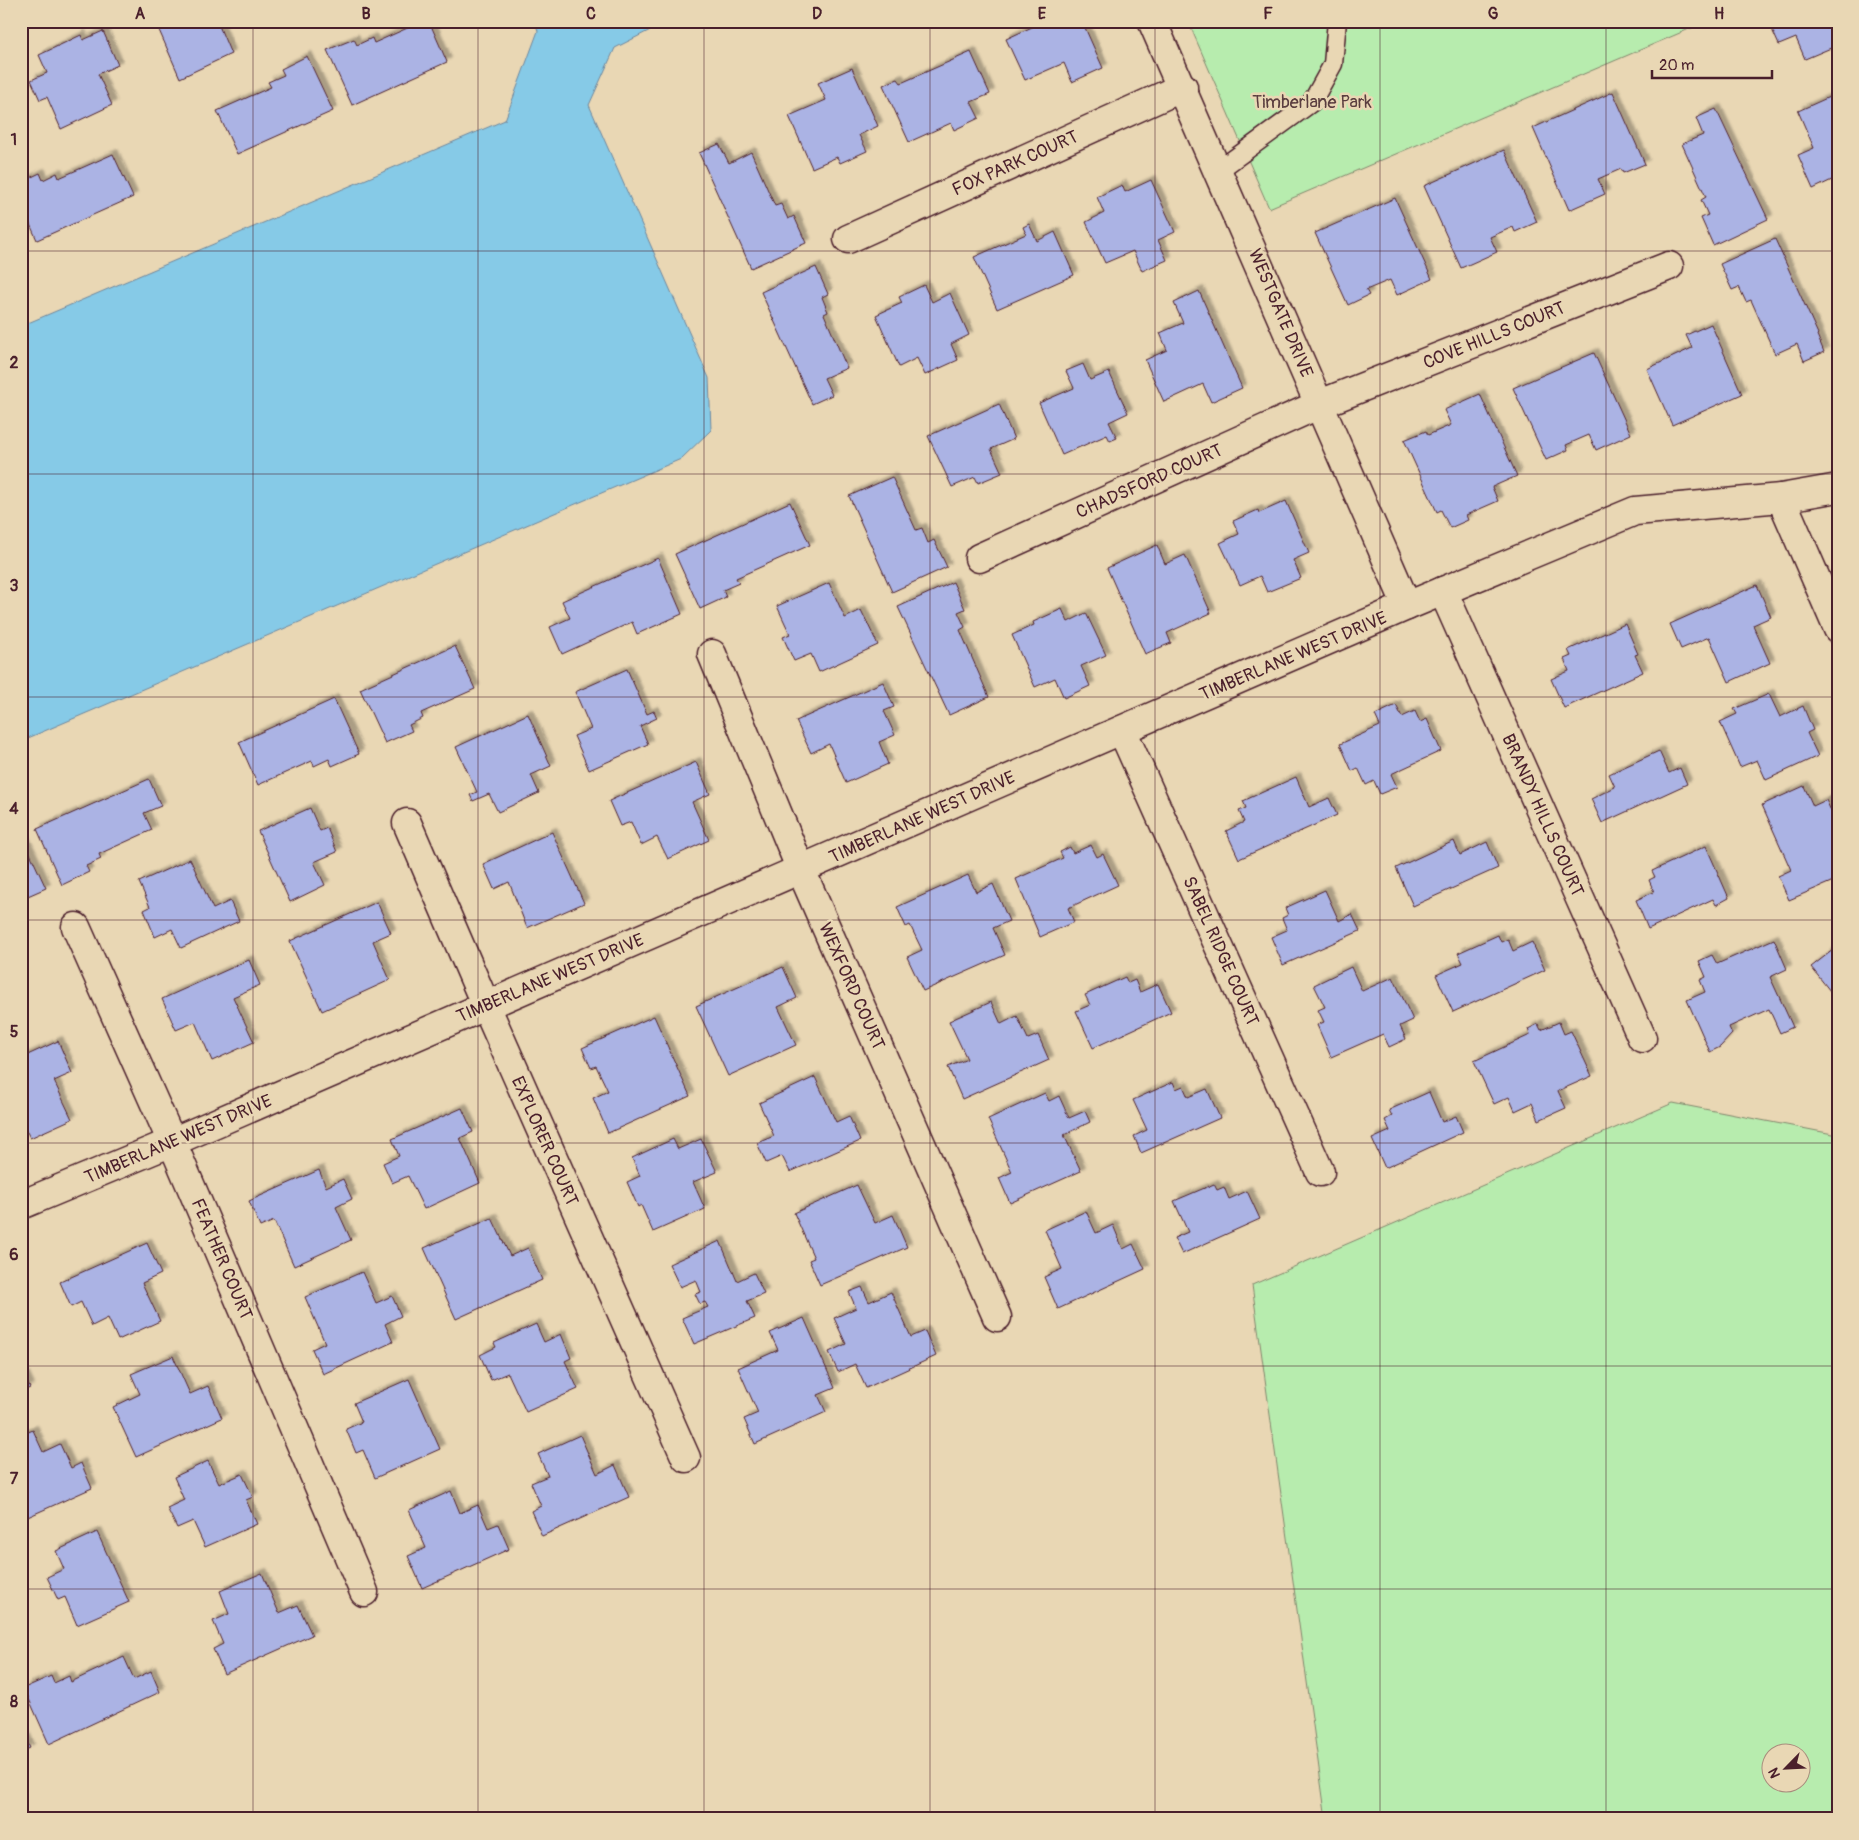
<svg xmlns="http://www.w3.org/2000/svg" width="1859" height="1840" font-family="Pangolin,sans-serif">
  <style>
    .green { fill: #b7ecae; stroke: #80866c; fill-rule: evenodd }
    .water { fill: #86cae7; stroke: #6e869c }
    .building { fill: #abb3e4; stroke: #4a1f2b; filter: url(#shadow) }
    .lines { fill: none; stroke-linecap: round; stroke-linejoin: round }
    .service-casing { stroke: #4a1f2b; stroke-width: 21 }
    .minor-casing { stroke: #4a1f2b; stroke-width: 31 }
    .tertiary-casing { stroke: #4a1f2b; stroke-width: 31 }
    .service { stroke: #e9d7b4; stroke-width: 18 }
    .minor { stroke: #e9d7b4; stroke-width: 28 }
    .tertiary { stroke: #e9d7b4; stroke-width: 28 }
    .grid { fill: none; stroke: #4a1f2b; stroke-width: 1; stroke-opacity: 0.55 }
    .labels { text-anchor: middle; stroke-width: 5; stroke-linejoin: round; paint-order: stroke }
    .park-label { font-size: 18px; fill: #5a3e3f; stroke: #e9d7b4 }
    .street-label { font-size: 18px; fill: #4a1f2b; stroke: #e9d7b4 }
    .neatline { fill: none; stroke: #4a1f2b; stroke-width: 2 }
    .grid-label { font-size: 16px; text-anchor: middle; font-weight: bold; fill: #4a1f2b }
  </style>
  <defs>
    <filter id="shadow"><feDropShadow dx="4.5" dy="-4.5" stdDeviation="1" flood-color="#0004"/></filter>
  </defs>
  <rect width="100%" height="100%" fill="#e9d7b4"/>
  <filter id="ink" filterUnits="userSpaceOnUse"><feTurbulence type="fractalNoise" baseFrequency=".02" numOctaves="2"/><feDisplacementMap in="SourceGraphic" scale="10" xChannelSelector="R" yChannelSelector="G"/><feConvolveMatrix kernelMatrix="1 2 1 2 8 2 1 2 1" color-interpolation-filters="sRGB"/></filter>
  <g filter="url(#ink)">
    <!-- green -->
    <g class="green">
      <polygon points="1188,21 1708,21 1269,208"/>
      <path d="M1673,1103L1838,1135V1819H1326L1252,1285ZM1772,1752H1802V1782H1772Z"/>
    </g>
    <!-- water -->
    <polygon class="water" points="535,21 668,21 615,48 589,105 709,378 711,430 681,459 21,741 21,326 505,120 538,31"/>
    <!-- building -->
    <g class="building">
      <polygon points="155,21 217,21 231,54 180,78"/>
      <polygon points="423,21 429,21 447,62 352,105 327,50 354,39 357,45 372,38 374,43"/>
      <polygon points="1045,21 1082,21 1103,68 1072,82 1064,63 1025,80 1006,39"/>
      <polygon points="1779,21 1838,21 1838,45 1805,59 1796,38 1779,45 1770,25"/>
      <polygon points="103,31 118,65 98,74 112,105 61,129 47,97 40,100 31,80 47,73 39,55 81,35 83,40"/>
      <polygon points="971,52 990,94 971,102 979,118 954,130 951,123 909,142 883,85 898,79 901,83"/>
      <polygon points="307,56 333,111 237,154 217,111 271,87 268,82 284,75 281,69"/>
      <polygon points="852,68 878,126 859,135 867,151 840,163 837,157 812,168 789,116 826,100 818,83"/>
      <polygon points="1613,92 1645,164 1623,173 1621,169 1598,179 1605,194 1569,210 1533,128"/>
      <polygon points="1838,93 1838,177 1813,189 1798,155 1814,148 1798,111"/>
      <polygon points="1716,109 1768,219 1713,245 1701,218 1708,215 1701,200 1706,197 1682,144 1703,135 1696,118"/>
      <polygon points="719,144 729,163 751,152 775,206 781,204 788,219 794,216 806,243 751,268 699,153"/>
      <polygon points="1504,150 1537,222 1515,232 1513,227 1490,237 1497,252 1461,268 1424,186"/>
      <polygon points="113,154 133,197 37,240 21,204 21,182 40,173 43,180 57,173 59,178"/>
      <polygon points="1151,180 1175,232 1158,240 1167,260 1142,271 1133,251 1105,263 1086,222 1104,213 1097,197 1122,185 1125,192"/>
      <polygon points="1395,198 1432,279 1397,295 1390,280 1366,290 1369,295 1348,305 1315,233"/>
      <polygon points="1029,224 1037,241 1055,232 1074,275 997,309 974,257 1026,234 1023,227"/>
      <polygon points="1775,239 1818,334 1817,335 1824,352 1804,361 1797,344 1775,354 1751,300 1746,302 1739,287 1732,290 1720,264"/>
      <polygon points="816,267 828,294 822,297 828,312 824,314 847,368 824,378 832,395 812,404 761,292"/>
      <polygon points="924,285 932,302 950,293 969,335 951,344 958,360 925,375 917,358 899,367 876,315 902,303 899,297"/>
      <polygon points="1199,291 1242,388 1211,402 1203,384 1164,402 1145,360 1167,350 1160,333 1183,323 1174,303"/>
      <polygon points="1711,324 1742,394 1672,425 1647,369 1692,348 1686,335"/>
      <polygon points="1594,353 1631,434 1596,450 1589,435 1566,445 1568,450 1546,460 1513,388"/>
      <polygon points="1083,364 1090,380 1109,372 1128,413 1109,422 1117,438 1110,441 1107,435 1062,455 1039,403 1074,388 1066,371"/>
      <polygon points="1480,394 1517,476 1492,487 1498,501 1466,515 1468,520 1450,528 1441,510 1437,512 1404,440 1426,431 1428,435 1451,425 1444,410"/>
      <polygon points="999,404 1014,439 991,449 1002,473 978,483 975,477 952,487 928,436"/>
      <polygon points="892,477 916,530 922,528 928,543 934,540 947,567 892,592 849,496"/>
      <polygon points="1286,501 1309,553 1293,560 1301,578 1267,592 1260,576 1240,585 1220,543 1239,534 1233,521 1258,510 1259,513"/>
      <polygon points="790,502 810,545 736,578 739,583 723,590 726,597 700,609 675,554"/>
      <polygon points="1157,545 1165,564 1185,555 1211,613 1167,633 1171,643 1145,654 1107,568"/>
      <polygon points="658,558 682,614 637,634 632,622 562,654 550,627 570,618 562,601"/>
      <polygon points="953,582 965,609 958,612 965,627 960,630 989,697 949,715 898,607"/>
      <polygon points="829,583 845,618 861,610 878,645 819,672 811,654 794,661 783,637 790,634 777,606"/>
      <polygon points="1757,585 1771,617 1753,625 1770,663 1729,682 1709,637 1681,649 1670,624"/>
      <polygon points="1062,609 1068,622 1086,613 1106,655 1081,666 1090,686 1064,698 1055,678 1035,687 1012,635 1034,625 1033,622"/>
      <polygon points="1625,624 1638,654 1635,655 1643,672 1564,708 1551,679 1569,671 1564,659 1571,656 1568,650"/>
      <polygon points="455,646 475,689 421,713 423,718 409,725 412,731 385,743 360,689"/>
      <polygon points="627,669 647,714 654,711 657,718 640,726 648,744 589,770 574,736 591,729 575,692"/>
      <polygon points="883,682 894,707 884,711 895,735 879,742 888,764 846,783 829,744 811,753 796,721"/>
      <polygon points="1769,694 1780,717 1803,706 1813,730 1807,733 1818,756 1766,780 1757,760 1740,767 1720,722 1737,714 1734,709"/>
      <polygon points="334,699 359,754 332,766 329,759 314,766 312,761 258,785 239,742"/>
      <polygon points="1396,705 1402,717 1415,711 1420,722 1427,719 1441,751 1391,774 1397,787 1380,794 1374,781 1366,785 1358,768 1352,771 1340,744 1380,726 1375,715"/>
      <polygon points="528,714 551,766 531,775 539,793 498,812 489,794 473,801 470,795 477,792 456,747"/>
      <polygon points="1659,751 1669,773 1680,768 1687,784 1602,823 1591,799 1615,787 1609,774"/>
      <polygon points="696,762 710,794 692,802 709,840 668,859 657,837 641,845 631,822 620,826 609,801"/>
      <polygon points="1296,777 1309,807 1329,798 1337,815 1239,859 1226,831 1244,822 1239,811 1246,808 1243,801"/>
      <polygon points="149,779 161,806 144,813 152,830 99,854 101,859 86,866 89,872 62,885 37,829"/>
      <polygon points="1804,786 1813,806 1826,800 1838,826 1838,879 1789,900 1778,876 1791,870 1762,805"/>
      <polygon points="310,808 320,831 327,828 337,852 314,862 325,885 290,902 258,831"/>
      <polygon points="552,832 584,903 527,928 509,882 494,889 483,864"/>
      <polygon points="21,834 46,888 21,899"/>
      <polygon points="1454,841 1460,855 1487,842 1498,868 1413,906 1396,868"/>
      <polygon points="1091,845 1097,857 1103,854 1118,885 1068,908 1074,922 1040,937 1016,879 1063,858 1060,852 1070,847 1073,853"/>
      <polygon points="1706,846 1729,898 1716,905 1713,899 1648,929 1636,900 1654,892 1649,880 1655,877 1652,871"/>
      <polygon points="190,859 213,909 230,901 239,921 181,948 172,929 155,937 144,910 150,907 139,882"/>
      <polygon points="968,875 976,892 993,884 1009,921 993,928 1005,955 923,991 907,957 922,950 910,925 906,927 897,907"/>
      <polygon points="1325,890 1339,921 1352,914 1360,931 1283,965 1271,937 1287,930 1282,918 1288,915 1285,908"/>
      <polygon points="377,902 391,933 373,941 390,980 322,1011 290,941"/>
      <polygon points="1498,935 1501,942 1508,939 1513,951 1532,942 1545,970 1453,1012 1436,975 1463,963 1458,953"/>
      <polygon points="1774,939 1787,969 1770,977 1793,1027 1780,1033 1769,1009 1729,1027 1732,1034 1720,1047 1710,1052 1687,1000 1705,992 1700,980 1706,977 1699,961 1712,955 1717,964"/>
      <polygon points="1838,946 1838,1001 1811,967"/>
      <polygon points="249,960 260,985 233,997 254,1042 212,1061 195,1022 176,1030 162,999"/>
      <polygon points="783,967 797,998 778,1007 796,1045 728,1076 696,1006"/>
      <polygon points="1351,967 1362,991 1393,977 1413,1020 1400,1026 1406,1039 1389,1047 1383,1034 1331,1057 1317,1025 1324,1022 1318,1010 1325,1007 1314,985"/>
      <polygon points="1125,977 1128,983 1135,980 1140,992 1158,984 1171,1012 1093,1048 1076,1011 1090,1005 1085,995"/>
      <polygon points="991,1002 1001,1024 1017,1016 1028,1039 1038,1035 1049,1060 962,1099 948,1067 967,1059 949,1021"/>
      <polygon points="654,1016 690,1096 608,1133 593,1098 608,1091 596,1066 591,1068 582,1048"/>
      <polygon points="1559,1022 1564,1034 1571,1031 1592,1076 1558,1091 1566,1108 1539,1120 1532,1103 1515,1111 1509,1097 1494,1104 1474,1061 1530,1035 1528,1029 1538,1024 1541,1030"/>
      <polygon points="58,1041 72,1073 54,1081 72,1119 30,1138 21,1120 21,1058"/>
      <polygon points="815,1077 836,1122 849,1116 860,1141 790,1172 782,1156 766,1163 757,1143 774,1136 759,1103"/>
      <polygon points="1173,1082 1176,1089 1183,1086 1188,1097 1207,1089 1220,1118 1141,1153 1134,1136 1147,1130 1133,1100"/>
      <polygon points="1429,1092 1442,1122 1456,1116 1463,1132 1385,1168 1372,1139 1390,1131 1385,1120 1392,1116 1389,1110"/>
      <polygon points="1045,1093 1049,1101 1059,1096 1069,1118 1085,1111 1090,1122 1064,1135 1081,1171 1010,1203 999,1178 1012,1172 988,1119"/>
      <polygon points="462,1108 473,1132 460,1138 480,1183 424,1209 408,1176 392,1183 383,1163 399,1156 392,1139"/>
      <polygon points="673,1139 678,1149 701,1139 717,1172 693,1182 705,1209 653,1232 641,1205 638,1207 627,1182 640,1176 632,1158"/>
      <polygon points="319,1170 326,1187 343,1179 352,1199 336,1207 351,1240 294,1266 274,1221 260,1227 249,1201"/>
      <polygon points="1214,1184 1217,1190 1224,1187 1229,1199 1247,1191 1260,1219 1182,1254 1174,1238 1188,1232 1174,1201"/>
      <polygon points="857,1185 875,1223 893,1215 907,1247 820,1285 809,1260 814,1258 794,1213"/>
      <polygon points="1086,1211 1096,1233 1113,1225 1123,1249 1133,1244 1145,1269 1058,1309 1044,1277 1062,1269 1045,1230"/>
      <polygon points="492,1218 510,1256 528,1248 542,1280 456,1319 424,1248"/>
      <polygon points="720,1241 737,1281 754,1273 764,1294 747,1301 755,1318 694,1344 682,1318 708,1307 705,1302 700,1304 695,1294 701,1292 696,1280 680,1287 669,1264"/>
      <polygon points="147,1243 161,1274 142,1283 160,1321 118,1340 108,1318 92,1326 81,1302 71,1307 60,1282"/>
      <polygon points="362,1272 376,1303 392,1296 401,1316 385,1324 393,1342 323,1374 312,1349 325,1343 305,1297"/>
      <polygon points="862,1287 869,1302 891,1292 911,1337 925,1331 936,1356 866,1388 855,1364 838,1372 829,1352 846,1344 834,1318 856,1308 849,1292"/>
      <polygon points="804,1318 835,1388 818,1395 826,1412 755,1444 744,1419 758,1413 738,1368 778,1350 770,1333"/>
      <polygon points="536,1324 544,1342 561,1334 571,1358 565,1361 578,1389 526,1412 508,1373 491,1380 480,1355 496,1347 494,1343"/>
      <polygon points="173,1356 190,1394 208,1386 222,1418 136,1457 113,1407 140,1394 131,1374"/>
      <polygon points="21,1369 30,1388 21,1392"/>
      <polygon points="409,1379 440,1449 375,1478 363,1450 356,1453 346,1429 362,1422 354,1403"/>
      <polygon points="33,1430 43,1452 60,1444 71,1468 81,1463 92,1488 21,1520 21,1435"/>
      <polygon points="580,1435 597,1474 615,1465 629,1497 542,1536 531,1511 541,1506 531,1483 548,1476 538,1454"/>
      <polygon points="208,1461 219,1484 242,1474 253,1497 246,1500 257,1524 205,1547 193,1521 177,1528 167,1508 184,1500 174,1477"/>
      <polygon points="451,1491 460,1513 478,1505 488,1528 498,1524 509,1549 422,1588 408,1556 426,1548 409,1510"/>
      <polygon points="97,1532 129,1602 77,1625 65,1597 58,1600 47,1577 64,1569 56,1551"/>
      <polygon points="262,1573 279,1613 298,1605 312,1635 224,1674 213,1649 223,1644 213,1621 229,1614 220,1591"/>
      <polygon points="124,1657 134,1679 151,1671 160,1692 49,1744 24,1688 51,1676 54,1683 69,1676 71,1682"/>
      <polygon points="21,1729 30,1748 21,1752"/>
    </g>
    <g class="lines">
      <!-- service casing -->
      <g class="service-casing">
        <polyline id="service" points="1219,170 1312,102 1333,64 1337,21"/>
      </g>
      <!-- minor casing -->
      <g class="minor-casing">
        <g id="minor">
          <polyline points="1152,21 1407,606"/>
          <polyline points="848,239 1183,87"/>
          <polyline points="1781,498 1838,629"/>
          <polyline points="979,558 1320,404 1669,266"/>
          <polyline points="1443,591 1642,1038"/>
          <polyline points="712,654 801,870 997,1317"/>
          <polyline points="1122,730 1320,1172"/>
          <polyline points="407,823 486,1006 686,1458"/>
          <polyline points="76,927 172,1142 364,1592"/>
        </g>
      </g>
      <!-- tertiary casing -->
      <g class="tertiary-casing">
        <polyline id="tertiary" points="21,1205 172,1142 1407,606 1635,511 1781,498 1838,488"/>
      </g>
      <!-- service -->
      <use href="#service" class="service"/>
      <!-- minor -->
      <use href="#minor" class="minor"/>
      <!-- tertiary -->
      <use href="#tertiary" class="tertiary"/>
    </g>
  </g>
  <!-- grid -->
  <path class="grid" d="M253,21V1819M478,21V1819M704,21V1819M930,21V1819M1155,21V1819M1380,21V1819M1606,21V1819M21,251H1838M21,474H1838M21,697H1838M21,920H1838M21,1143H1838M21,1366H1838M21,1589H1838"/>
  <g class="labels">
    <!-- park labels -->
    <g class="park-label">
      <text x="1312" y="108">Timberlane Park</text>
    </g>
    <!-- street labels -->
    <g class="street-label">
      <text transform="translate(1015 163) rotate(-24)" y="6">FOX PARK COURT</text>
      <text transform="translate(1281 313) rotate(67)" y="6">WESTGATE DRIVE</text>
      <text transform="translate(1494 335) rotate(-22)" y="6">COVE HILLS COURT</text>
      <text transform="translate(1149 481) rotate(-24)" y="6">CHADSFORD COURT</text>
      <text transform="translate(1293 656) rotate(-23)" y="6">TIMBERLANE WEST DRIVE</text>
      <text transform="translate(1543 815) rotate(66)" y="6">BRANDY HILLS COURT</text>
      <text transform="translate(922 817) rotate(-24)" y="6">TIMBERLANE WEST DRIVE</text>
      <text transform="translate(1221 951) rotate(66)" y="6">SABEL RIDGE COURT</text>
      <text transform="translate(550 978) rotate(-23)" y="6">TIMBERLANE WEST DRIVE</text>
      <text transform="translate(852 986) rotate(66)" y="6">WEXFORD COURT</text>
      <text transform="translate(178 1139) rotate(-23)" y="6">TIMBERLANE WEST DRIVE</text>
      <text transform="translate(545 1141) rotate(66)" y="6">EXPLORER COURT</text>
      <text transform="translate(222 1259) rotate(67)" y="6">FEATHER COURT</text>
    </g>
  </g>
  <!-- margin -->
  <rect width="1859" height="1840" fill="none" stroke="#e9d7b4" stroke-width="55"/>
  <!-- north arrow -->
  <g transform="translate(1786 1768) rotate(246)"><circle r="24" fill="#e9d7b4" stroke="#a98d7d"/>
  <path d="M0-4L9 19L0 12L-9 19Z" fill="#4a1f2b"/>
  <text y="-8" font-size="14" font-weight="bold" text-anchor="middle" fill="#4a1f2b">N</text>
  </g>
  <!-- scale -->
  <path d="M1652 70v8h120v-8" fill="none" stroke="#4a1f2b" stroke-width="2.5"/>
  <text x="1659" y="70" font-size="15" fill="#4a1f2b" stroke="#e9d7b4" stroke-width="4" paint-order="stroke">20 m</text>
  <rect x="28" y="28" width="1804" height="1784" class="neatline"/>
  <g class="grid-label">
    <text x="140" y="19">A</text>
    <text x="366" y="19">B</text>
    <text x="591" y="19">C</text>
    <text x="817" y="19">D</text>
    <text x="1042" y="19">E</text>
    <text x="1268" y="19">F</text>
    <text x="1493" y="19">G</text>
    <text x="1719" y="19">H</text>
    <text x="14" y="145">1</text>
    <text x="14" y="368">2</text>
    <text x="14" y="591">3</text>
    <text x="14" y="814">4</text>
    <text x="14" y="1037">5</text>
    <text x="14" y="1260">6</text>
    <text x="14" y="1484">7</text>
    <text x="14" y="1707">8</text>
  </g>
</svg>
